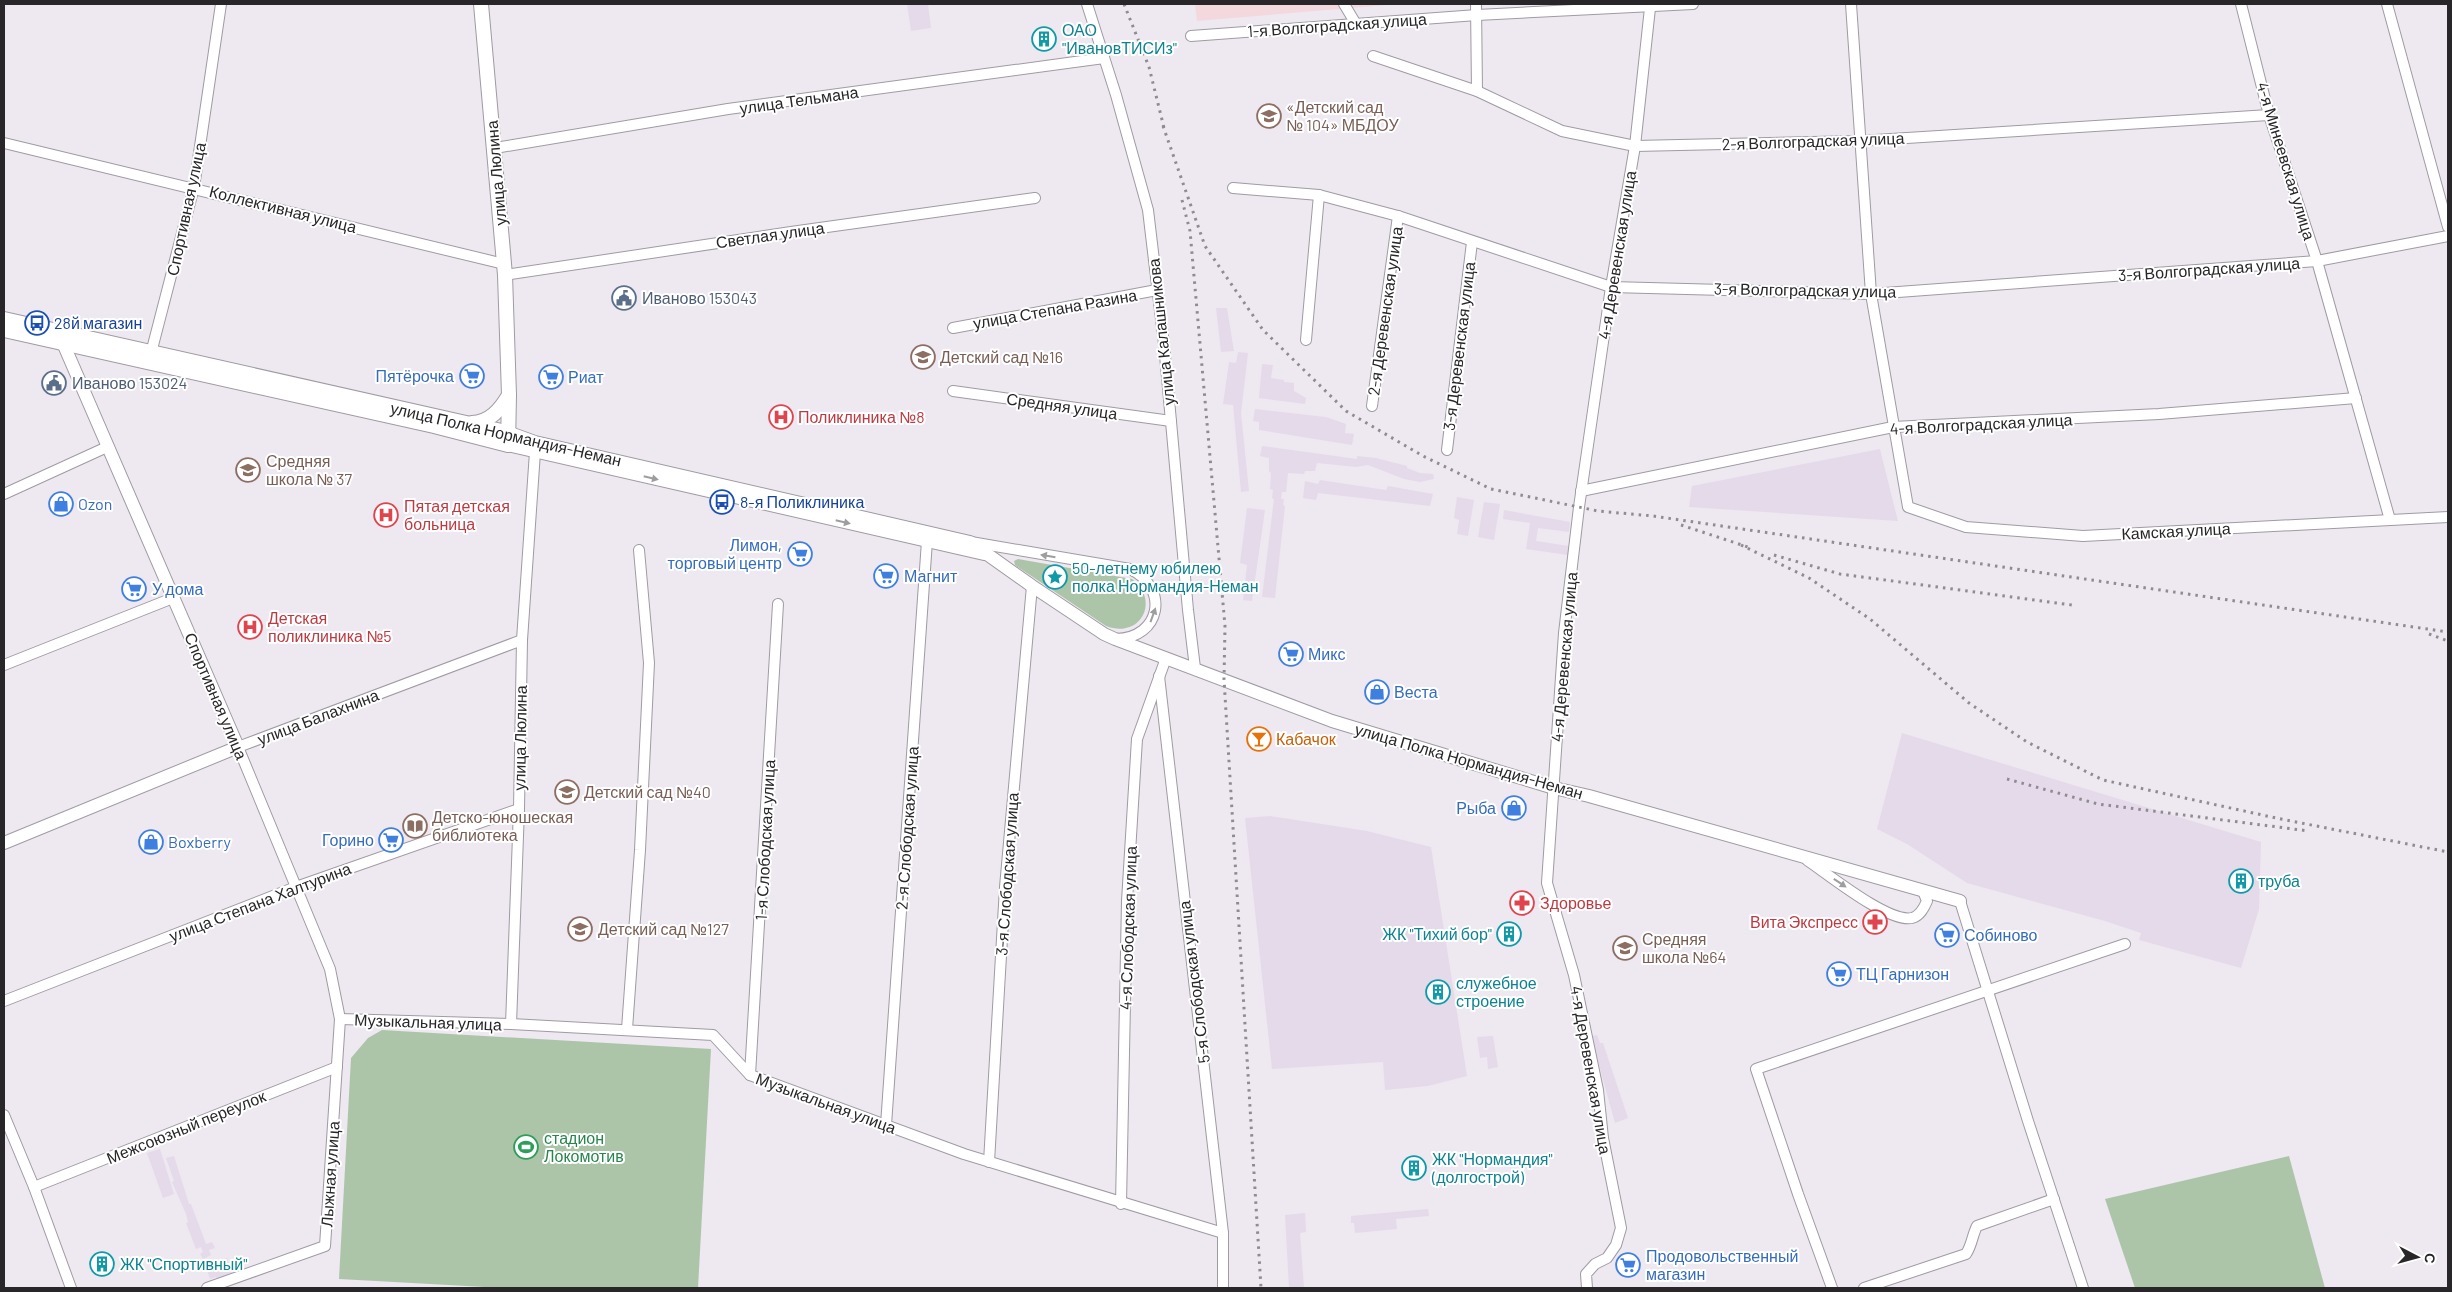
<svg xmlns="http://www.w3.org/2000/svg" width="2452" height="1292" font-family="Barlow,sans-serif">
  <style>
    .built { fill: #e5daea }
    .education { fill: #f3d9dd }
    .green { fill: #acc5a9 }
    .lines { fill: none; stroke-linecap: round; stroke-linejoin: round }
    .minor-casing { stroke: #a09aa3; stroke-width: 12 }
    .tertiary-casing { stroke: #a09aa3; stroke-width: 14 }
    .secondary-casing { stroke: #a09aa3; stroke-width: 16 }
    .minor { stroke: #fff; stroke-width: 10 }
    .tertiary { stroke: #fff; stroke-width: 12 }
    .secondary { stroke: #fff; stroke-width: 14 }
    .rail { stroke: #8f8b92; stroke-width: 3; stroke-dasharray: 2.5 5; stroke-linecap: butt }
    .oneway { fill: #9e9d9f }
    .labels { text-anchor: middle; stroke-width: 4; stroke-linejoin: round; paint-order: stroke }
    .street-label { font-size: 16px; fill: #282629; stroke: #fff }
    .culture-label { font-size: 16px; fill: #0d838f; stroke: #fff; text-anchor: start }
    .education-label { font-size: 16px; fill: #785e54; stroke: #fff; text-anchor: start }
    .service-label { font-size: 16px; fill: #4e5e75; stroke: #fff; text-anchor: start }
    .transit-label { font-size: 16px; fill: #164399; stroke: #fff; text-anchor: start }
    .shop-label { font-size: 16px; fill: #366cbe; stroke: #fff; text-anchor: start }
    .health-label { font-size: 16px; fill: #be3a42; stroke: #fff; text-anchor: start }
    .food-label { font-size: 16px; fill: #c56008; stroke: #fff; text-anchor: start }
    .leisure-label { font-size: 16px; fill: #27864d; stroke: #fff; text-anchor: start }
  </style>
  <rect width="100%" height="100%" fill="#eee8f1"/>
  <!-- built -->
  <g class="built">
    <polygon points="907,4 928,4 931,28 911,31"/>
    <polygon points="1216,308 1227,308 1234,351 1221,352"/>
    <polygon points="1238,352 1248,353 1241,413 1249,491 1241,492 1233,405 1223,404 1229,362 1236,363"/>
    <polygon points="1262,364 1273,365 1271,378 1284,380 1284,382 1294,383 1294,391 1306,398 1305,404 1259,398"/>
    <polygon points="1255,409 1326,417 1346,424 1345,433 1354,434 1352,445 1259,430 1259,422 1253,421"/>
    <polygon points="1262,446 1357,459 1357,456 1376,458 1407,466 1407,468 1420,473 1433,474 1434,479 1420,482 1404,479 1368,465 1356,467 1317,463 1315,471 1305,471 1304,474 1288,473 1286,492 1282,492 1281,499 1284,499 1283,505 1285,506 1275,598 1262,597 1274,499 1272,498 1273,490 1270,489 1271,473 1269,471 1269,458 1260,456"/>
    <polygon points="1880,449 1898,521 1689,507 1692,486"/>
    <polygon points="1320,480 1386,490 1388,486 1433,494 1430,506 1318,493 1316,500 1303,498 1305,481 1318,484"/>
    <polygon points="1457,497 1474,500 1468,536 1457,534 1459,520 1454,518"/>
    <polygon points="1484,502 1500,504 1494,540 1478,537"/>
    <polygon points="1247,508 1265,510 1252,601 1243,600 1247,565 1240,563"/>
    <polygon points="1504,510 1570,522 1569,532 1538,528 1536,541 1569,546 1568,555 1526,549 1530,523 1503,519"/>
    <polygon points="1902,733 2261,842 2259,909 2241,968 2139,940 2141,933 2105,921 1967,883 1907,844 1877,829"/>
    <polygon points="1270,816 1367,831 1431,847 1467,1076 1428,1086 1385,1090 1383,1062 1272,1069 1245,818"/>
    <polygon points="1597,1035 1600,1043 1603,1043 1628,1118 1615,1123 1591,1036"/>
    <polygon points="1493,1036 1498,1067 1488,1069 1487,1057 1480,1058 1477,1037"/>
    <polygon points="160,1149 174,1194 163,1198 147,1153"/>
    <polygon points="174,1156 189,1204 191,1204 206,1244 212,1242 215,1248 209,1250 211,1255 203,1259 200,1254 203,1252 201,1247 196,1249 186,1223 188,1222 186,1214 172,1182 174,1181 166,1158"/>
    <polygon points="1428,1209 1429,1216 1396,1219 1397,1229 1355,1233 1354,1223 1351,1223 1351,1216"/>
    <polygon points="1305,1213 1306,1232 1300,1233 1304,1288 1289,1288 1285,1215"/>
    <polygon points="227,1258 229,1263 238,1260 241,1269 217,1279 216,1277 210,1279 207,1270 221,1267 219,1262"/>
  </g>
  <!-- education -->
  <polygon class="education" points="1195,4 1399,4 1197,21"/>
  <!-- green -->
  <g class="green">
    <path d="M1018,559L1132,579C1161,601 1140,639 1106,626L1015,565L1014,561Z"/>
    <polygon points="382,1030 711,1049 698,1288 503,1288 339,1279 351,1058 368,1038"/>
    <polygon points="2289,1156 2325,1288 2135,1288 2105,1199"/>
  </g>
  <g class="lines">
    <!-- minor casing -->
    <g class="minor-casing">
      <g id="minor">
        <polyline points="1087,4 1116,95 1148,210 1164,344 1188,610 1195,668"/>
        <polyline points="1344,4 1356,24"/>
        <polyline points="1476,4 1477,91"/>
        <polyline points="1851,4 1871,294 1908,507 1966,527 2083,536 2448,517"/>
        <polyline points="2241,4 2269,115 2317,261 2390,520"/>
        <polyline points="2387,4 2448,227"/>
        <polyline points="1191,36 1477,15 1693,4"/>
        <polyline points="1373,56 1477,91 1562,131 1635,146 1859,141 2269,115"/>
        <polyline points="4,143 504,264"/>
        <polyline points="495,148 728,109 1104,58"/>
        <polyline points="1233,188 1319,195 1398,216 1611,287 1871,294 2317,261 2448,236"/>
        <polyline points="505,275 791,232 1035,198"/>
        <polyline points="953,328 1157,290"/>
        <polyline points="1306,340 1319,195"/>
        <polyline points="151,353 194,187 221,4"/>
        <polyline points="953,391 1171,421"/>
        <polyline points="1372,406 1398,216"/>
        <polyline points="1447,450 1472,242"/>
        <polyline points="1581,491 1893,427 2159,414 2356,398"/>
        <polyline points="4,494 107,447"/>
        <path d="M971,542L1130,569C1170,588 1161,638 1116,639"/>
        <polyline points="4,665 173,598"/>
        <polyline points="1159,676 1223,1233 1223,1288"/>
        <path d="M1807,860C1828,874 1888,923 1912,918C1920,916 1924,908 1927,901L1923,891"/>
        <polyline points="1960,901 2028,1121 2083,1288"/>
        <polyline points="4,1001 296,887 519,809"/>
        <polyline points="340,1019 511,1024 713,1035 750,1075 964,1154 1223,1233"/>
        <polyline points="511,1024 519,809 522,640 535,452"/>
        <polyline points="627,1029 640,850 649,663 639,550"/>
        <polyline points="750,1075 778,604"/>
        <polyline points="4,1115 34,1187 71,1288"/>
        <polyline points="886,1125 927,541"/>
        <polyline points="989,1162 1005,887 1032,586"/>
        <polyline points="34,1187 337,1067"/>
        <polyline points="1121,1204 1127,901 1137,739 1166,658"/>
        <polyline points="207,1288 325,1246 340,1019 330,969 238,747 522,640"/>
        <polyline points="1587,1288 1586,1274 1595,1264 1607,1258 1616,1245 1621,1228 1603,1138 1598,1090 1574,975 1547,883 1564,633 1579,507 1611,287 1635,146 1650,8"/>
        <polyline points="1832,1288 1798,1194 1756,1069 2125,944"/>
        <path d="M1864,1288L1966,1254C1972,1245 1972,1236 1977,1226L2054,1199"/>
      </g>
    </g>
    <!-- tertiary casing -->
    <g class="tertiary-casing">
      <g id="tertiary">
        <polyline points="510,433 535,442 970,542 1032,586 1104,634 1115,639 1332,721 1554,788 1589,796 1960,901"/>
        <polyline points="508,445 984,554"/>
        <polyline points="4,843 238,747 63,343"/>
      </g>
    </g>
    <!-- secondary casing -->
    <g class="secondary-casing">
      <g id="secondary">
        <polyline points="4,319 510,433"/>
        <polyline points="4,330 434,426 508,445 509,395 505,275 481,4"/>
        <path d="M472,423C490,422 500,410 509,395"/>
      </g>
    </g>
    <!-- minor -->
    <use href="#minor" class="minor"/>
    <!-- tertiary -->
    <use href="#tertiary" class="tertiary"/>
    <!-- secondary -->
    <use href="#secondary" class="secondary"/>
    <!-- rail -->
    <g class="rail">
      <polyline points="1124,4 1149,67 1165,132"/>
      <polyline points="1163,126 1205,246 1263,330 1346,411 1423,456 1491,489 1598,511 1653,516 2448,632"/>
      <polyline points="1182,200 1190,231 1225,626 1224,679 1261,1288"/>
      <polyline points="1681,525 1748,547"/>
      <polyline points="1741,545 1809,578 1870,619 1969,703 2027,742 2103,780 2276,818 2448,852"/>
      <polyline points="1774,555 1840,574 2072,605"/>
      <polyline points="2429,634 2448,641"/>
      <polyline points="2007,779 2098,804 2309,831"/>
    </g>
  </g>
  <!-- one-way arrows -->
  <defs><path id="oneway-solid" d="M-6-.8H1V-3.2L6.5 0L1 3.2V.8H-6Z" transform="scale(1.25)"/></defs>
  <g class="oneway">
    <use href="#oneway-solid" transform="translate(651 478) rotate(13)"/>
    <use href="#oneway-solid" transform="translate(843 522) rotate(13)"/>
    <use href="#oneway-solid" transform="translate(1048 556) rotate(-171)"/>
    <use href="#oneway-solid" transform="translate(1153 615) rotate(-70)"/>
    <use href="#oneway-solid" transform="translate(1840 883) rotate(34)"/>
  </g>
  <!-- icons -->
  <defs>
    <g id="building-ring" transform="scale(1.25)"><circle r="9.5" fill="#fff" stroke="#0f9aa8" stroke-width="1.5"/><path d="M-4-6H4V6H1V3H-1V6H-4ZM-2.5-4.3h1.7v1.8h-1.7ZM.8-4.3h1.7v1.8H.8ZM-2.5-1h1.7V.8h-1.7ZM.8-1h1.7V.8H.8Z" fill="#0f9aa8"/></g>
    <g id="school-ring" transform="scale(1.25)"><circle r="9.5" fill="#fff" stroke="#8d6e63" stroke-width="1.5"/><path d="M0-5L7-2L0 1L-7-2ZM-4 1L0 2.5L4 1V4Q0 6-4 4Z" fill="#8d6e63"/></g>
    <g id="civic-ring" transform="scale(1.25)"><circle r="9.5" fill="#fff" stroke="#5c6f8a" stroke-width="1.5"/><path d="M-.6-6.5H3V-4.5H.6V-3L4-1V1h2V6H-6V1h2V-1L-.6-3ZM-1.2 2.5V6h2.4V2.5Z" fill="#5c6f8a"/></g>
    <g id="bus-ring" transform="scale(1.25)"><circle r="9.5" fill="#fff" stroke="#1a4fb4" stroke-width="1.5"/><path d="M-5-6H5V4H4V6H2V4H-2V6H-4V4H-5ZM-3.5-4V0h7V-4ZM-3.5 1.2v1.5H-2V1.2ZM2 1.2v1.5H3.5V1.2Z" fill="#1a4fb4"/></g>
    <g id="supermarket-ring" transform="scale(1.25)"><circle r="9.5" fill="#fff" stroke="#3f7fe0" stroke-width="1.5"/><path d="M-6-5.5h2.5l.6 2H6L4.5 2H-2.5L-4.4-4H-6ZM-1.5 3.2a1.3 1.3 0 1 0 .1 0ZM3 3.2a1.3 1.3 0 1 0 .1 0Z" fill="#3f7fe0"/></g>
    <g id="hospital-ring" transform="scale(1.25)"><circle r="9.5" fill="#fff" stroke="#e0444e" stroke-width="1.5"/><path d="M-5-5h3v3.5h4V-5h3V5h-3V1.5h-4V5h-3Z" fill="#e0444e"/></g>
    <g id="shop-ring" transform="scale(1.25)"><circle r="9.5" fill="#fff" stroke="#3f7fe0" stroke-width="1.5"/><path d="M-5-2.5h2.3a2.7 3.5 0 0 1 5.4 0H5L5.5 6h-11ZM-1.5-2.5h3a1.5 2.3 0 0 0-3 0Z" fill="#3f7fe0"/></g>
    <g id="sight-ring" transform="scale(1.25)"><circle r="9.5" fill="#fff" stroke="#0f9aa8" stroke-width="1.5"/><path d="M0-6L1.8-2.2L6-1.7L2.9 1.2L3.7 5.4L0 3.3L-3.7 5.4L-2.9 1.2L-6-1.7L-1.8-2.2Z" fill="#0f9aa8"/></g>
    <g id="bar-ring" transform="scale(1.25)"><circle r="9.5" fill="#fff" stroke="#e8710a" stroke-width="1.5"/><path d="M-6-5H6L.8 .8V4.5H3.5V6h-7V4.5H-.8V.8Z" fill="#e8710a"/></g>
    <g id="library-ring" transform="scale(1.25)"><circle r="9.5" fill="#fff" stroke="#8d6e63" stroke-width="1.5"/><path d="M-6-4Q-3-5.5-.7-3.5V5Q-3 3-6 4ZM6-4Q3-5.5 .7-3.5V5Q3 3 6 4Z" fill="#8d6e63"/></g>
    <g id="pharmacy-ring" transform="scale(1.25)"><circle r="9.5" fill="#fff" stroke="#e0444e" stroke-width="1.5"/><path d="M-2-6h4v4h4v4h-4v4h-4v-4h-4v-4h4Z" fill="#e0444e"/></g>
    <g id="stadium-ring" transform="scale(1.25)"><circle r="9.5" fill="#fff" stroke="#2e9e5b" stroke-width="1.5"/><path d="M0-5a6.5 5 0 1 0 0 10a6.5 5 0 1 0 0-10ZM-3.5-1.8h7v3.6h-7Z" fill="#2e9e5b"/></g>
  </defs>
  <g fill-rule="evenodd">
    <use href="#building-ring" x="1044" y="39"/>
    <use href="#school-ring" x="1269" y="116"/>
    <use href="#civic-ring" x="624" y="298"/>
    <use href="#bus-ring" x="37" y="323"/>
    <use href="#school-ring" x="923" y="357"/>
    <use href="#supermarket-ring" x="472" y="376"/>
    <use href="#supermarket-ring" x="551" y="377"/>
    <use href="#civic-ring" x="54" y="383"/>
    <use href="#hospital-ring" x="781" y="417"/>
    <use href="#school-ring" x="248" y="470"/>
    <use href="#bus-ring" x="722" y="502"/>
    <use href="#shop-ring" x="61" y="504"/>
    <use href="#hospital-ring" x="386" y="515"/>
    <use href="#supermarket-ring" x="800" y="554"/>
    <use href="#supermarket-ring" x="886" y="576"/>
    <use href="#sight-ring" x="1055" y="577"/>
    <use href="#supermarket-ring" x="134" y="589"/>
    <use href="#hospital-ring" x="250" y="627"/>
    <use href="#supermarket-ring" x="1291" y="654"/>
    <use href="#shop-ring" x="1377" y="692"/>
    <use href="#bar-ring" x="1259" y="739"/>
    <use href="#school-ring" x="567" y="792"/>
    <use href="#shop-ring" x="1514" y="808"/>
    <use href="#library-ring" x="415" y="826"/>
    <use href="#supermarket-ring" x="391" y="840"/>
    <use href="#shop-ring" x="151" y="842"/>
    <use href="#building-ring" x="2241" y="881"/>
    <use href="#pharmacy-ring" x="1522" y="903"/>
    <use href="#pharmacy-ring" x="1875" y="922"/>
    <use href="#school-ring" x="580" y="929"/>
    <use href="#building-ring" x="1509" y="934"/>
    <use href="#supermarket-ring" x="1947" y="935"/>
    <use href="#school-ring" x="1625" y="948"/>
    <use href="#supermarket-ring" x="1839" y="974"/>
    <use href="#building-ring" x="1438" y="992"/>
    <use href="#stadium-ring" x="526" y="1147"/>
    <use href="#building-ring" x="1414" y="1168"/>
    <use href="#building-ring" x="102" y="1264"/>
    <use href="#supermarket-ring" x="1628" y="1265"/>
  </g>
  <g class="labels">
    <!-- street labels -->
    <g class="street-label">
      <text transform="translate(1337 25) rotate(-4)" y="6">1-я Волгоградская улица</text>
      <text transform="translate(799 100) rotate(-8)" y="6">улица Тельмана</text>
      <text transform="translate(1813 141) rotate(-2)" y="6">2-я Волгоградская улица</text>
      <text transform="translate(2286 161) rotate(73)" y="6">4-я Минеевская улица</text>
      <text transform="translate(496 173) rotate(-95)" y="6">улица Люлина</text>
      <text transform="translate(186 209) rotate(-78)" y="6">Спортивная улица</text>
      <text transform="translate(283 209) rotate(14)" y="6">Коллективная улица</text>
      <text transform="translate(770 235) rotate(-8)" y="6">Светлая улица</text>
      <text transform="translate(1617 255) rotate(-81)" y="6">4-я Деревенская улица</text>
      <text transform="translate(2209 269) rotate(-4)" y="6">3-я Волгоградская улица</text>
      <text transform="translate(1805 290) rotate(1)" y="6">3-я Волгоградская улица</text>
      <text transform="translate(1055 309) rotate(-10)" y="6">улица Степана Разина</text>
      <text transform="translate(1385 311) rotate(-82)" y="6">2-я Деревенская улица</text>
      <text transform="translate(1161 332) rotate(-96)" y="6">улица Калашникова</text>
      <text transform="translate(1459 346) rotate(-83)" y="6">3-я Деревенская улица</text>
      <text transform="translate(1062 406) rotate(8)" y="6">Средняя улица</text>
      <text transform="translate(1981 424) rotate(-3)" y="6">4-я Волгоградская улица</text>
      <text transform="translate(506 434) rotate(13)" y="6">улица Полка Нормандия-Неман</text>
      <text transform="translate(2176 531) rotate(-3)" y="6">Камская улица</text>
      <text transform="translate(1564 657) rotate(-85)" y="6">4-я Деревенская улица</text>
      <text transform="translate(216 696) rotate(67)" y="6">Спортивная улица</text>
      <text transform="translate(318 717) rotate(-21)" y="6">улица Балахнина</text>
      <text transform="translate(520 738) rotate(-89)" y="6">улица Люлина</text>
      <text transform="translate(1469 761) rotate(16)" y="6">улица Полка Нормандия-Неман</text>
      <text transform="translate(907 828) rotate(-86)" y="6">2-я Слободская улица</text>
      <text transform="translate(765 840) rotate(-87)" y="6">1-я Слободская улица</text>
      <text transform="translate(1007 874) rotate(-86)" y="6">3-я Слободская улица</text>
      <text transform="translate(260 902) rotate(-21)" y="6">улица Степана Халтурина</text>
      <text transform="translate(1128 928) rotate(-88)" y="6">4-я Слободская улица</text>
      <text transform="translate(1194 982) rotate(-97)" y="6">5-я Слободская улица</text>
      <text transform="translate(428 1022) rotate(2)" y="6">Музыкальная улица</text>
      <text transform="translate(1591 1070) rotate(80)" y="6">4-я Деревенская улица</text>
      <text transform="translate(826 1103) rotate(20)" y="6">Музыкальная улица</text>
      <text transform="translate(186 1127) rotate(-22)" y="6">Межсоюзный переулок</text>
      <text transform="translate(330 1174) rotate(-86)" y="6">Лыжная улица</text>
    </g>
    <!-- culture labels -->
    <g class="culture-label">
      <text x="1062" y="36">ОАО<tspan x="1062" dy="18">"ИвановТИСИз"</tspan></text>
      <text x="1072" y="574">50-летнему юбилею<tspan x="1072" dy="18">полка Нормандия-Неман</tspan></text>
      <text x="2258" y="887">труба</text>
      <text x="1492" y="940" text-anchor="end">ЖК "Тихий бор"</text>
      <text x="1456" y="989">служебное<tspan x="1456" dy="18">строение</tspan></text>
      <text x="1432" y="1165">ЖК "Нормандия"<tspan x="1432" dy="18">(долгострой)</tspan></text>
      <text x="120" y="1270">ЖК "Спортивный"</text>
    </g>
    <!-- education labels -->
    <g class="education-label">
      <text x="1286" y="113">«Детский сад<tspan x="1286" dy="18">№ 104» МБДОУ</tspan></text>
      <text x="940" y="363">Детский сад №16</text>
      <text x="266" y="467">Средняя<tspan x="266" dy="18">школа № 37</tspan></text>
      <text x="584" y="798">Детский сад №40</text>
      <text x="432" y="823">Детско-юношеская<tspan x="432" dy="18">библиотека</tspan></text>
      <text x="598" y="935">Детский сад №127</text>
      <text x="1642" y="945">Средняя<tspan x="1642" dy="18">школа №64</tspan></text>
    </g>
    <!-- service labels -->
    <g class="service-label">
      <text x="642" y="304">Иваново 153043</text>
      <text x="72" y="389">Иваново 153024</text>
    </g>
    <!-- transit labels -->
    <g class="transit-label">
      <text x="54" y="329">28й магазин</text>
      <text x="740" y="508">8-я Поликлиника</text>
    </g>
    <!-- shop labels -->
    <g class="shop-label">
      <text x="454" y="382" text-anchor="end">Пятёрочка</text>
      <text x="568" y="383">Риат</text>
      <text x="78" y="510">Ozon</text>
      <text x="782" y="551" text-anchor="end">Лимон,<tspan x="782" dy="18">торговый центр</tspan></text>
      <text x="904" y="582">Магнит</text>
      <text x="152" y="595">У дома</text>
      <text x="1308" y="660">Микс</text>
      <text x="1394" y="698">Веста</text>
      <text x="1496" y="814" text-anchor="end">Рыба</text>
      <text x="374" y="846" text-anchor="end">Горино</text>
      <text x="168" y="848">Boxberry</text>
      <text x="1964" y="941">Собиново</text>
      <text x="1856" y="980">ТЦ Гарнизон</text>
      <text x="1646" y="1262">Продовольственный<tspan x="1646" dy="18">магазин</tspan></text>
    </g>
    <!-- health labels -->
    <g class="health-label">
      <text x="798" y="423">Поликлиника №8</text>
      <text x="404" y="512">Пятая детская<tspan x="404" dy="18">больница</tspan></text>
      <text x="268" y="624">Детская<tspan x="268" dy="18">поликлиника №5</tspan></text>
      <text x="1540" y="909">Здоровье</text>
      <text x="1858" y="928" text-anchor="end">Вита Экспресс</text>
    </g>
    <!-- food labels -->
    <g class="food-label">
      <text x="1276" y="745">Кабачок</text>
    </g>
    <!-- leisure labels -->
    <g class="leisure-label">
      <text x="544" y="1144">стадион<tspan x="544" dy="18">Локомотив</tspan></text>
    </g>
  </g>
  <!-- border -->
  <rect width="2452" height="1292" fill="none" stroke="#282629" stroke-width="10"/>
  <!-- north arrow -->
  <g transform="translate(2417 1257) rotate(96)" stroke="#ffffff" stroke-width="4" paint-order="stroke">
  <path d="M0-4L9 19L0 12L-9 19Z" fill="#282629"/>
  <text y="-8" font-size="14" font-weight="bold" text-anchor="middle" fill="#282629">С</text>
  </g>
</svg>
